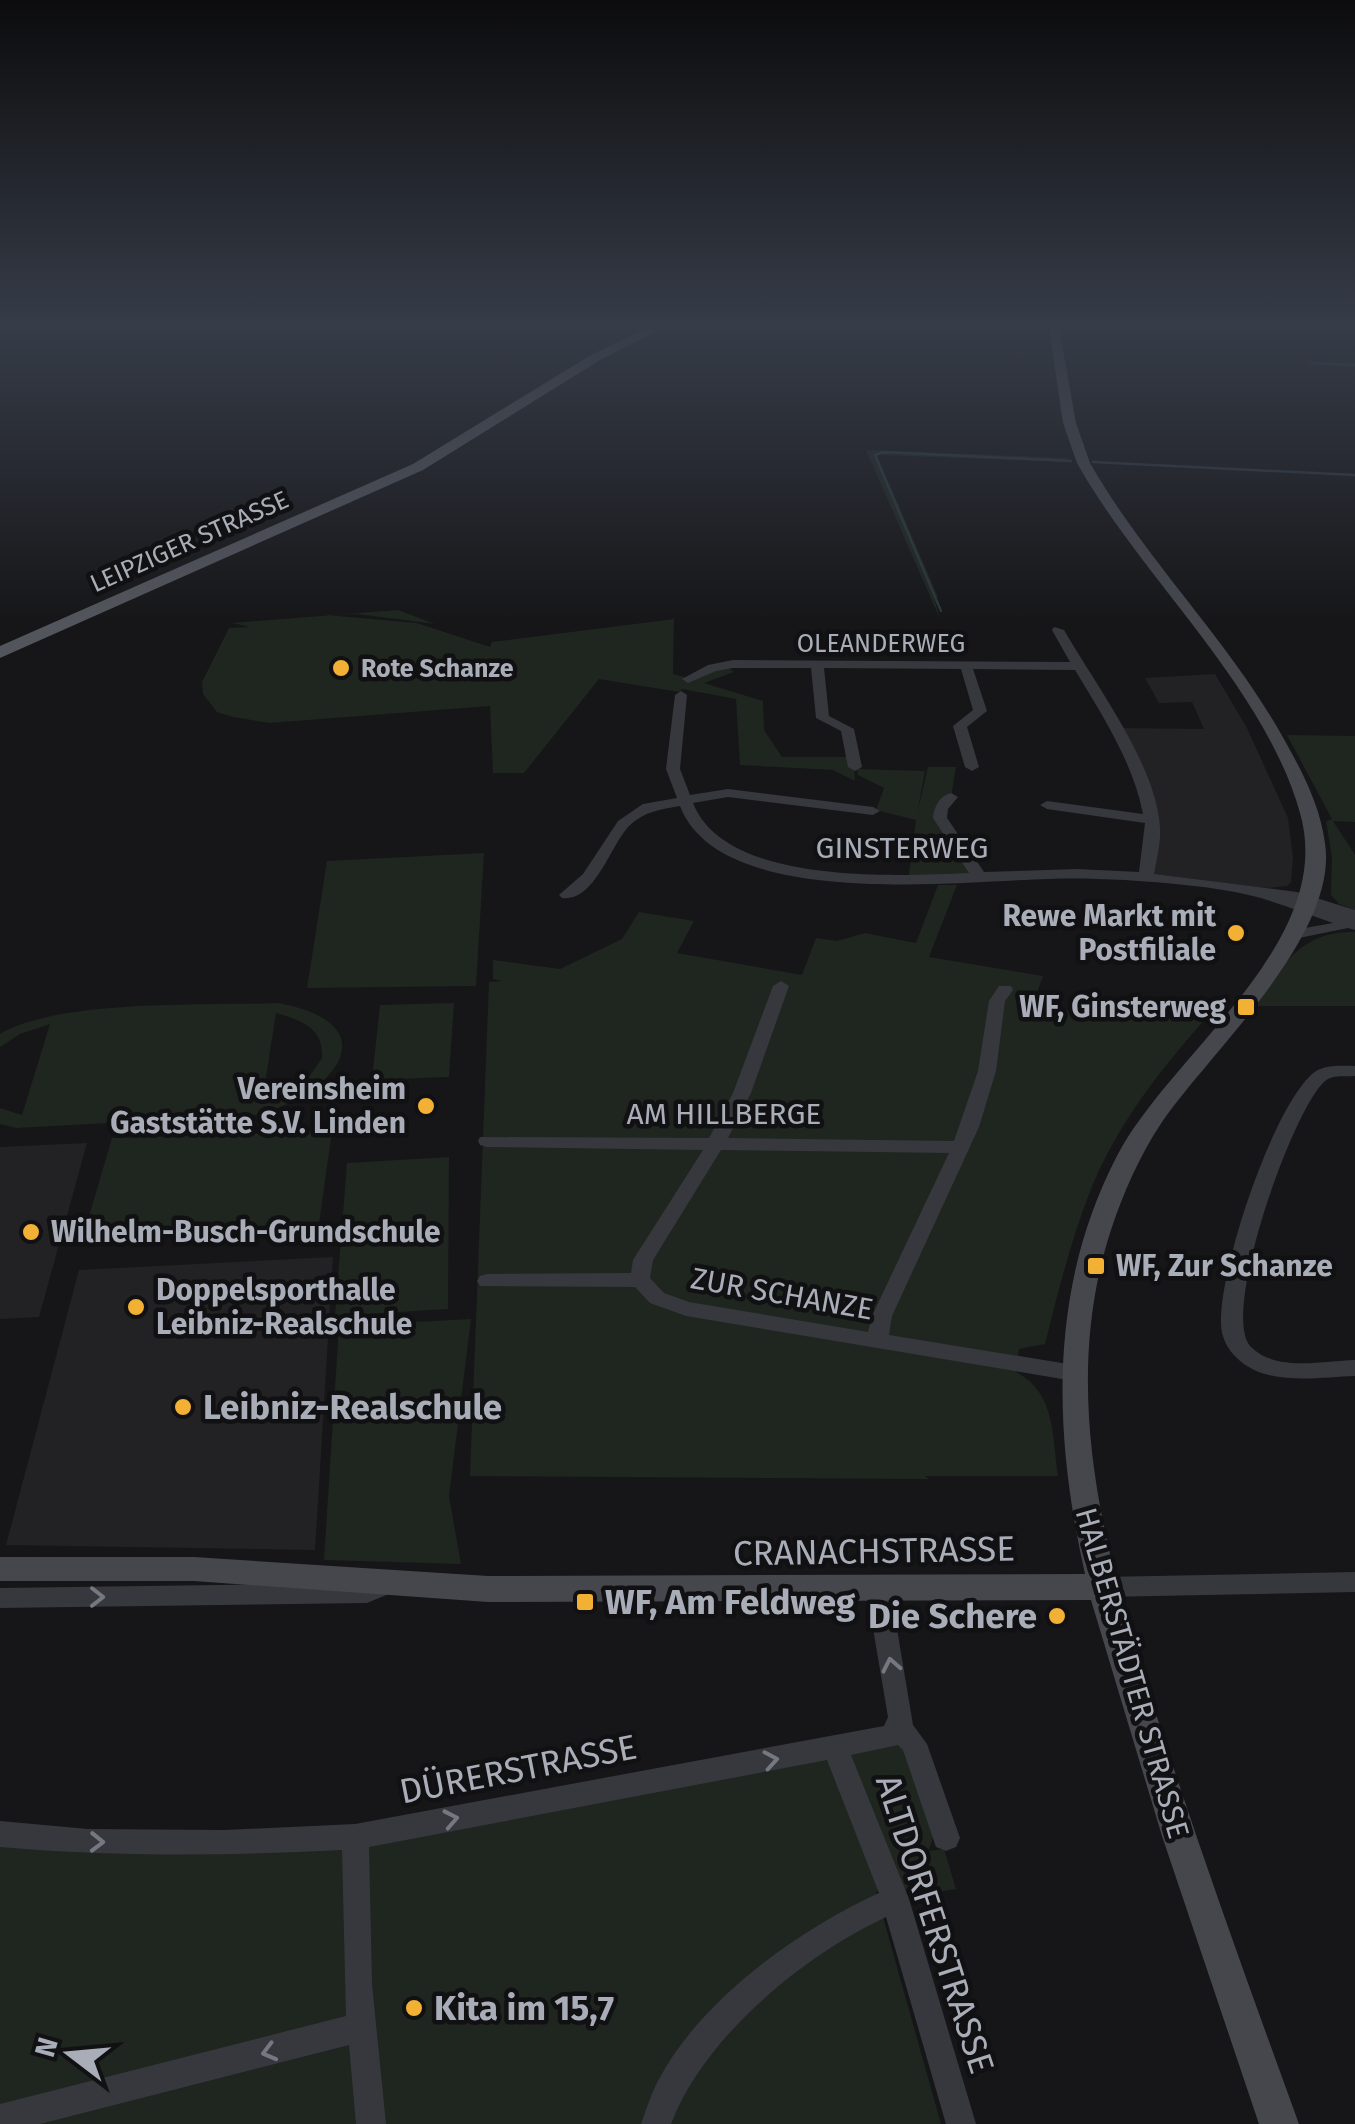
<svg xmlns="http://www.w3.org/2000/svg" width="1355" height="2124" font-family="'Fira Sans',sans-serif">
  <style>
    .built { fill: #222225 }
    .green { fill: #1e261f; fill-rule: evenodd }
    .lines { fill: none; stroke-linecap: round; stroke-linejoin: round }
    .stream { stroke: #2c353c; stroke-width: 2.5 }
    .street { fill: #37383d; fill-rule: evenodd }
    .secondary { fill: #45474d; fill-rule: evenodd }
    .primary { fill: #53555c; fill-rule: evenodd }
    .oneway { stroke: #757881 }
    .poi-dot { fill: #f2b134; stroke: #111113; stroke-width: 4 }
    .labels { text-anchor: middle; stroke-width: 9; stroke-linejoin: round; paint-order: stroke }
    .far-street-label { font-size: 25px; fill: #a8adb8; stroke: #111113 }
    .far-poi-label { font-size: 25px; font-weight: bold; fill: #a8adb8; stroke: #111113; text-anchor: start }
    .street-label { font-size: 30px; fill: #a8adb8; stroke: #111113 }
    .poi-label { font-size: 30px; font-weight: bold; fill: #a8adb8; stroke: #111113; text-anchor: end }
    .near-poi-label { font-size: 35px; font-weight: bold; fill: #a8adb8; stroke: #111113; text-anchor: start }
    .near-street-label { font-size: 35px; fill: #a8adb8; stroke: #111113 }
  </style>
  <rect width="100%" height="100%" fill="#161618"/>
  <!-- built -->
  <g class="built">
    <polygon points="1215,674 1247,728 1288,818 1293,857 1291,882 1287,886 1268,888 1146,876 1152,820 1113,728 1204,729 1192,702 1159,703 1145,678"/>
    <polygon points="87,1143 39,1317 0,1319 0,1147"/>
    <polygon points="333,1257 315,1550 6,1545 79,1270"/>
  </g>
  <!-- green -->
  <g class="green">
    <polygon points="866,450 1066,458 1071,462 877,455 938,597 934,598 940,619"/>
    <polygon points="398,610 435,624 358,614 326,615 417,623 490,647 492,642 674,619 673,674 688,678 727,667 734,672 704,683 763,701 764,730 782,757 853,757 855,781 833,770 740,765 736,699 682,689 679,692 599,679 524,773 493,773 490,706 269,723 233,717 217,712 203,694 202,682 229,628 250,627 232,623"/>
    <polygon points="1287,735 1355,736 1355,822 1333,821 1355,855 1355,910 1339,904 1331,895 1332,857 1326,821 1332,819"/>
    <polygon points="928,767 956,767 951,797 941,811 979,877 908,881 916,820 876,810 884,788 858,775 857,769 925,771 917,814"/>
    <polygon points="484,853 476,986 307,988 327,861"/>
    <path d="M938,885H957L929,957L1043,976L1031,1010L1135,1009L1139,1000H1206L1217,1006C1167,1061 1119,1120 1091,1189C1071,1240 1058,1292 1045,1344L1019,1349L1016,1372C1056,1393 1052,1436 1058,1476H925L929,1479L470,1476L489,982L502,981L493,979V960L560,969L622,939L639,912L694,921L677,953L802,975L816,938L837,941L865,933L916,943Z"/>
    <path d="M1355,932V1006H1250C1282,968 1300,930 1355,932Z"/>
    <path d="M278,1003C392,1024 335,1095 256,1115L16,1128L0,1124V1108L22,1115L50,1024L20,1034L0,1047V1034C59,999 205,1006 278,1003ZM276,1013C301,1020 324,1028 322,1058L306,1081L262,1103Z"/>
    <polygon points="454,1003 449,1077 372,1080 380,1005"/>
    <polygon points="332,1131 318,1231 82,1240 112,1138"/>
    <polygon points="449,1157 448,1309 335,1316 347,1163"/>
    <polygon points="471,1319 449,1496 461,1564 324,1560 339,1326"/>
    <path d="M890,1730C915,1759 948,1813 928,1851L944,1849L956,1889L931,1893L929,1888L916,1890L913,1879L906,1890L876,1892L941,2124H0V1823L124,1836L367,1825Z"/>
  </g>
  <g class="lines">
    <!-- stream -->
    <g class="stream">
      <polyline points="1311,363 1355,365"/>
      <polyline points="1093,462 1355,475"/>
      <polyline points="941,611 875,455 883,452 1071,461"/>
    </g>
    <!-- street -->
    <g class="street">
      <path d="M1054,627L1064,630C1095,684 1156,764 1160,827C1161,842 1157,858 1154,874L1297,892L1355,910V930L1348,928L1294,939L1286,934L1288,931L1333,923C1307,914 1280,903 1253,896C1212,886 1167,883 1125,880C1099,879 1074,878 1049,879C959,881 720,911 680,806C661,809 643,812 629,826C610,846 595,902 562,898L559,895L583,874L618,821L643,804L677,798L666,769L675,695L681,691L687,695L680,769L690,795L728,789L873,807L880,811L873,815L728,797L693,803C726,886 896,876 969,873L933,818C934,807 939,796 951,793L958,797L948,809L947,818L984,872L1077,869L1139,872L1145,823L1047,809L1040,805L1047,801L1143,814C1133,762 1102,715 1075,670L973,669L987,711L967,727L979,767L972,771L965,767L953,726L973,710L961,669L824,668L829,716L854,729L862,767L855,771L848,767L841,731L816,718L811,668H733L716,671L688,683L682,679L708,665L733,660L1070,662L1052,630Z"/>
      <path d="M781,981L789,986L751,1093L728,1138L954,1141L978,1071L989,1001L999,986H1011L1013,990L1005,1001L996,1071L979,1127L892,1316L889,1335L1074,1365L1082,1367L1085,1373L1082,1379L1074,1381L686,1316L650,1303L635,1287L480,1286L477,1281L480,1276L487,1274L631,1273L633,1260L703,1150L487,1147L480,1145L478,1141L480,1137L709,1138L733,1093L773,986ZM721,1150L949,1153L872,1316L868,1332L689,1302L664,1293L650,1278L653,1260Z"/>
      <path d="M1355,1066V1076C1345,1077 1333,1074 1325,1081C1293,1108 1219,1316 1251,1347C1276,1372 1323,1361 1355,1360V1376C1318,1377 1266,1387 1237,1358C1228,1350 1221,1337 1221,1324C1219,1269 1271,1113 1311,1075C1322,1064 1341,1066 1355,1066Z"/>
      <polygon points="1355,1572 1355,1592 1102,1597 1094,1594 1090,1587 1094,1580 1102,1577"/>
      <polygon points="383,1576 391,1579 395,1586 391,1593 367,1603 0,1608 0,1588 365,1583"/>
      <path d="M878,1577L886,1580L890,1587L913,1725L927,1744L960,1838L956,1847L946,1851L936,1847L903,1750L898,1745L851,1755L909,1899L976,2124H946L886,1917C803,1956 704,2037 671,2124H641C646,2110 651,2094 658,2081C700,2000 798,1930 879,1893L827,1760L369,1847L372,1984L386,2124H356L349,2045L40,2124H0V2104L346,2016L342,1850C227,1856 114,1857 0,1847V1821L88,1829L225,1830L355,1824L884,1726L888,1717L866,1587L870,1580Z"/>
    </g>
    <!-- secondary -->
    <path class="secondary" d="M1049,327H1059L1076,423L1090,463C1146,561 1230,641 1285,741C1303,773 1320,806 1325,843C1339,935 1211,1051 1162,1122C1140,1155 1123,1193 1111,1230C1053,1407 1116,1591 1171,1760C1211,1882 1255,2003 1299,2124H1259L1162,1836L1091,1600L488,1602L194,1581H0V1557H194L488,1576L1085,1574C1053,1432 1048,1287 1118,1154C1173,1051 1337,942 1300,813C1265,687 1140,576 1077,463L1063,423Z"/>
    <!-- primary -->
    <polygon class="primary" points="648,327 664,327 600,360 423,470 0,658 0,646 413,464 591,355"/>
  </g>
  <!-- one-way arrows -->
  <defs><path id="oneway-chevron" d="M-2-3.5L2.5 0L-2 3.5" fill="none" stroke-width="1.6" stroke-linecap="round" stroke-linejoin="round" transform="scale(2.5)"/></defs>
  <g class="oneway">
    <use href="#oneway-chevron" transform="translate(97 1597)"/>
    <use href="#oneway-chevron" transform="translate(891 1665) rotate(-101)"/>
    <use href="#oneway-chevron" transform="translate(771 1760) rotate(-10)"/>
    <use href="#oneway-chevron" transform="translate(451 1819) rotate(-11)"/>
    <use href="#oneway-chevron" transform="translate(97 1842) rotate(1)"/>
    <use href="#oneway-chevron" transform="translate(269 2052) rotate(165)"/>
  </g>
  <!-- sky -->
  <linearGradient id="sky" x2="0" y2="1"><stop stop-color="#0c0c0d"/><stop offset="0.52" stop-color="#363c48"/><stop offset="1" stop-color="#363c48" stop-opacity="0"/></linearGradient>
  <rect width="1355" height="624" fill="url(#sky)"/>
  <!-- markers -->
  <g class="poi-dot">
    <circle cx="341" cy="668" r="10"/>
    <circle cx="1236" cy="933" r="10"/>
    <rect x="1236" y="997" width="20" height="20" rx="5"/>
    <circle cx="426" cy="1106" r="10"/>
    <circle cx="31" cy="1232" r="10"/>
    <rect x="1086" y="1256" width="20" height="20" rx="5"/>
    <circle cx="136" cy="1307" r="10"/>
    <circle cx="183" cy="1407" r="10"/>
    <rect x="575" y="1592" width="20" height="20" rx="5"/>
    <circle cx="1057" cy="1616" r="10"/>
    <circle cx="414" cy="2008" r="10"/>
  </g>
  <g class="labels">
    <!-- far-street labels -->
    <g class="far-street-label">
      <text transform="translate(189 541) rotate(-24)" y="9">LEIPZIGER STRASSE</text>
      <text x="881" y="652">OLEANDERWEG</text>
    </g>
    <!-- far-poi labels -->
    <g class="far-poi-label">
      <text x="361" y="677">Rote Schanze</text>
    </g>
    <!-- street labels -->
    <g class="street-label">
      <text x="902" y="858">GINSTERWEG</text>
      <text x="724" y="1124">AM HILLBERGE</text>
      <text transform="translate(782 1294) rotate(10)" y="10">ZUR SCHANZE</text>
      <text transform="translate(1132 1673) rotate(74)" y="10">HALBERSTÄDTER STRASSE</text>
    </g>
    <!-- poi labels -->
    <g class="poi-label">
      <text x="1216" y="926">Rewe Markt mit<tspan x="1216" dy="34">Postfiliale</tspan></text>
      <text x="1226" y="1017">WF, Ginsterweg</text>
      <text x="406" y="1099">Vereinsheim<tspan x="406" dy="34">Gaststätte S.V. Linden</tspan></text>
      <text x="51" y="1242" text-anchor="start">Wilhelm-Busch-Grundschule</text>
      <text x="1116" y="1276" text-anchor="start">WF, Zur Schanze</text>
      <text x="156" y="1300" text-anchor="start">Doppelsporthalle<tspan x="156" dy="34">Leibniz-Realschule</tspan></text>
    </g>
    <!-- near-poi labels -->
    <g class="near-poi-label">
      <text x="203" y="1419">Leibniz-Realschule</text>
      <text x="605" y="1614">WF, Am Feldweg</text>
      <text x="1037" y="1628" text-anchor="end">Die Schere</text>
      <text x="434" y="2020">Kita im 15,7</text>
    </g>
    <!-- near-street labels -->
    <g class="near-street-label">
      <text transform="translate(874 1551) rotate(-1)" y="12">CRANACHSTRASSE</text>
      <text transform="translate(518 1769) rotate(-11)" y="12">DÜRERSTRASSE</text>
      <text transform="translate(935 1924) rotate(72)" y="12">ALTDORFERSTRASSE</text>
    </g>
  </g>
  <!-- north arrow -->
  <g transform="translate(70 2054) rotate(286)" stroke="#111113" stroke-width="8" paint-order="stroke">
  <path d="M0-8L18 38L0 25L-18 38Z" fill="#a8adb8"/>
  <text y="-15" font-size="28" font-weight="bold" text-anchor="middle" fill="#a8adb8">N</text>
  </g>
</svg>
